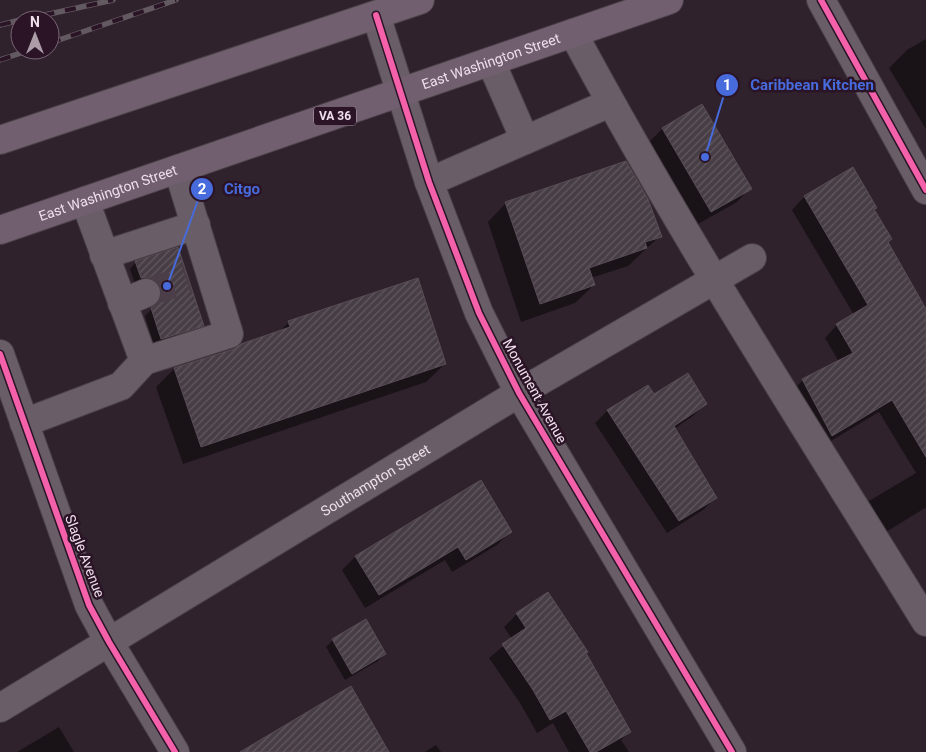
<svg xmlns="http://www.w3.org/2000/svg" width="926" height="752" font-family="Roboto,sans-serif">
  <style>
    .shadow { fill: #0007 }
    .building { fill: url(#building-hatch); stroke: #584d56 }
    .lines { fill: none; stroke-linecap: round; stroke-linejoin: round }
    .minor-tunnel { stroke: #4c3e49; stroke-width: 28; stroke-dasharray: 28 14; stroke-linecap: butt }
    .minor-casing { stroke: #493f47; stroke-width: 30 }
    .highway-casing { stroke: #493f47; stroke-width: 30 }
    .minor { stroke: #695e67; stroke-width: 28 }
    .highway { stroke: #715e6e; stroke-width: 28 }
    .rail-casing { stroke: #635961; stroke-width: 5.5 }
    .rail { stroke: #2a1426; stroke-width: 4; stroke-dasharray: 11; stroke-linecap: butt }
    .cycleway-casing { stroke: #2a1426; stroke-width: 9 }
    .cycleway { stroke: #f560ab; stroke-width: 6 }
    .labels { text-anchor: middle; stroke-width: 5; stroke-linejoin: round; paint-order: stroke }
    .shield { fill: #2a1426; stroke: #b4a2b0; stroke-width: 1 }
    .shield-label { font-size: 12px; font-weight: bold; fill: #efdfeb }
    .street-label { font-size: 14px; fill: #efdfeb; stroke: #2a1426 }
    .leader { fill: none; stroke: #476bdc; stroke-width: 2 }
    .callout-dot { fill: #476bdc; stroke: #2a1426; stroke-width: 2 }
    .mark-label { font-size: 15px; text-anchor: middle; font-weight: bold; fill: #fff }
    .callout-label { font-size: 15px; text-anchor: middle; font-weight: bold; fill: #476bdc; stroke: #2a1426; stroke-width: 5; stroke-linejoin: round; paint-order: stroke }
  </style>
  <defs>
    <pattern id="building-hatch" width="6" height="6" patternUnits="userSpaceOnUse" patternTransform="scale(1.25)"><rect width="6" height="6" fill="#473d45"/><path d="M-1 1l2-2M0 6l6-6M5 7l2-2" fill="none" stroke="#625960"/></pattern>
  </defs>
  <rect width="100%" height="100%" fill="#2f222c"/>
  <!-- shadow -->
  <g class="shadow">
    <polygon points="926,39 926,129 889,68 907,50"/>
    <polygon points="701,106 750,188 737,202 698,224 649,142 662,129"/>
    <polygon points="852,169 873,210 887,243 926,311 926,510 925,508 873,540 857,513 869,501 916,473 879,412 819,448 790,393 803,380 839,362 825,338 837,325 854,315 792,210 804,197"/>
    <polygon points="506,203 660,236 628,266 591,278 594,285 575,303 521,322 488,222"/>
    <polygon points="177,249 202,325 196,332 154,345 145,316 153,308 155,302 135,284 130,269 136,262"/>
    <polygon points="289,322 445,364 426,382 183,464 156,387 174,369 234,350 279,332"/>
    <polygon points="648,386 654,396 705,404 693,416 674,429 715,498 703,510 667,533 595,423 607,411"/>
    <polygon points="480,482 510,532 497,545 452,572 445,560 365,608 342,570 355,557"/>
    <polygon points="517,614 585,654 630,731 621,740 629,752 569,752 553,723 537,733 520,703 489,658 512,639 504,627"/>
    <polygon points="333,640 385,654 378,661 345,680 326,647"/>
    <polygon points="59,727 74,752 17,752"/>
    <polygon points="436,745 441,752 425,752"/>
  </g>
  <!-- building -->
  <g class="building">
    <polygon points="702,104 752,189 711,212 662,128"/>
    <polygon points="626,161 648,199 662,237 645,242 647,248 589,268 595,285 540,304 505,202"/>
    <polygon points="853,167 877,208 874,209 892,239 888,242 926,309 926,457 892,400 832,436 802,379 853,353 836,324 868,305 804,196"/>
    <polygon points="178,247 204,326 161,339 151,308 159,302 162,295 161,287 155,280 148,278 141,278 135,261"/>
    <polygon points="418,278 446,364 201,447 174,368 234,349 241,344 290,327 288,321"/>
    <polygon points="688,373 707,404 674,426 717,498 679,521 607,410 648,385 654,394"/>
    <polygon points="481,480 512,532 466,560 458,547 379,595 355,556"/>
    <polygon points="548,592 588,652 586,653 631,732 596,752 590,752 566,711 550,720 533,690 502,644 526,628 516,613"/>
    <polygon points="366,619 386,654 352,674 332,639"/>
    <polygon points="351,686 389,752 240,752 304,714"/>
  </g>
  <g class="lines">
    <!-- minor-tunnel -->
    <polyline class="minor-tunnel" points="146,293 188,279"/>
    <!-- minor casing -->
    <g class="minor-casing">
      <g id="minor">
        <polyline points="821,0 926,190"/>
        <polyline points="376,15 429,182 479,313 519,393 732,752"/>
        <path d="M573,33C681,235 806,427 926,622"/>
        <polyline points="491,62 525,140"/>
        <polyline points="429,182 610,103"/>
        <polyline points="104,255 196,225"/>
        <polyline points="122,303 146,293"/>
        <polyline points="0,354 89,605 109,642 175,752"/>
        <polyline points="144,361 229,334 178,169"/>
        <polyline points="24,423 121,386 144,361 85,201"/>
        <path id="s1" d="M0,708L519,393L752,258"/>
      </g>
    </g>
    <!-- highway casing -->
    <g class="highway-casing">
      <g id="highway">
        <polyline points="0,140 420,0"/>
        <path id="s2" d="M0,230L669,0"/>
      </g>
    </g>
    <!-- minor -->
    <use href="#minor" class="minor"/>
    <!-- highway -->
    <use href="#highway" class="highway"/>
    <!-- rail casing -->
    <g class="rail-casing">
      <g id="rail">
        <polyline points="22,20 113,0"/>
        <polyline points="0,25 20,20"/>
        <polyline points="50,43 176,0"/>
        <polyline points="0,60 30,50"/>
      </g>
    </g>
    <!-- rail -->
    <use href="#rail" class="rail"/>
    <!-- cycleway casing -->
    <g class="cycleway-casing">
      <g id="cycleway">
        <polyline points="821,0 926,190"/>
        <polyline points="376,15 429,182 479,313 519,393 732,752"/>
        <polyline points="0,354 89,605 109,642 175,752"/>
      </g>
    </g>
    <!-- cycleway -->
    <use href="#cycleway" class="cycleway"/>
  </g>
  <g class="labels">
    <!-- shield labels -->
    <rect class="shield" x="314" y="106.5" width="42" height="19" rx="4"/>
    <g class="shield-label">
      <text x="335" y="120">VA 36</text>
    </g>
    <!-- street labels -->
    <g class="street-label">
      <text dy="5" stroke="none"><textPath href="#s2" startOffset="519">East Washington Street</textPath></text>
      <text dy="5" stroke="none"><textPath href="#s2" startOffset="114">East Washington Street</textPath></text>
      <text transform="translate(535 391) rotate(61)" y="5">Monument Avenue</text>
      <text dy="5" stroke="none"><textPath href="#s1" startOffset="439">Southampton Street</textPath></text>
      <text transform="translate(85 556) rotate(69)" y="5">Slagle Avenue</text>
    </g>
  </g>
  <!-- callouts -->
  <path class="leader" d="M705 157L727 85M167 286L202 189"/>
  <g class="callout-dot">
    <circle cx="705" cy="157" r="5"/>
    <circle cx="167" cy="286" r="5"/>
    <circle cx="727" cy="85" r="12"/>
    <circle cx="202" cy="189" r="12"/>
  </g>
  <g class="mark-label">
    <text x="727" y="90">1</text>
    <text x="202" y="194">2</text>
  </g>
  <g class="callout-label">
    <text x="812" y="90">Caribbean Kitchen</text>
    <text x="242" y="194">Citgo</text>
  </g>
  <!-- north arrow -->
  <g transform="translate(35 35)"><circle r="24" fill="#2a1426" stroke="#796575"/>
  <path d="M0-4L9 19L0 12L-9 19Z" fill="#ac9da8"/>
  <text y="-8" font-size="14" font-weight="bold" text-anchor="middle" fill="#efdfeb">N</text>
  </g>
</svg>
